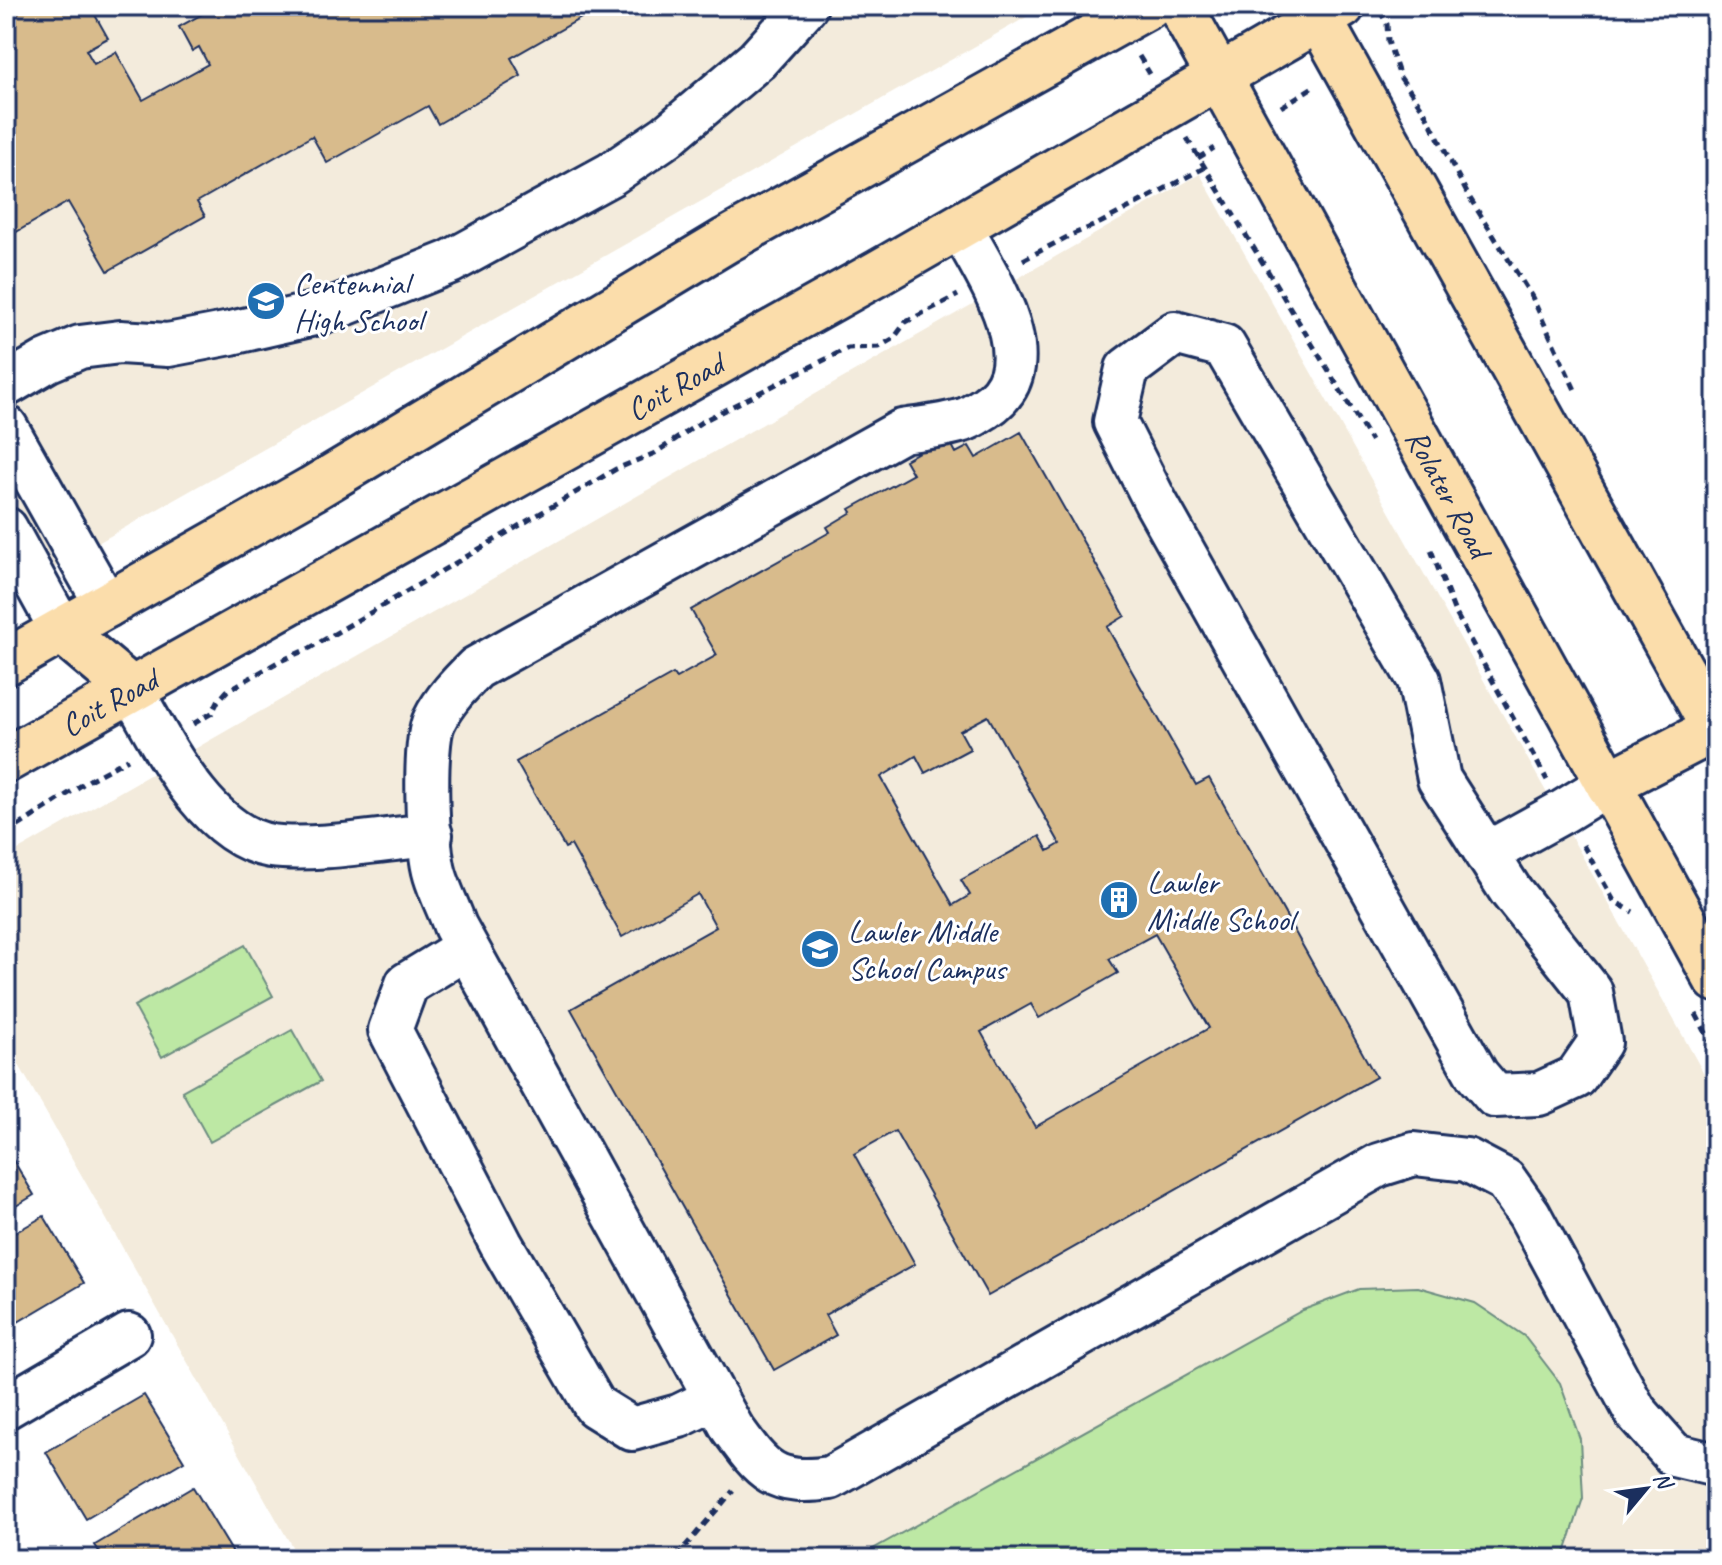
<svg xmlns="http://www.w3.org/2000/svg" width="1722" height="1565" font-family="Caveat,sans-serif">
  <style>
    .built { fill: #f3ebdc }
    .pitch { fill: #bde8a4; stroke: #6c8c81; stroke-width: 2 }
    .building { fill: #d8bb8c; stroke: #1b2f5e; stroke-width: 2; fill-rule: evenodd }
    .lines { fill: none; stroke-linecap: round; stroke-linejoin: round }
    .minor-casing { stroke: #1b2f5e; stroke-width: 48 }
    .major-casing { stroke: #1b2f5e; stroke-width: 50 }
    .path { stroke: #1b2f5e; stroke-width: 5; stroke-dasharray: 8 6; stroke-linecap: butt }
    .minor { stroke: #fff; stroke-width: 42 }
    .major { stroke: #fbddab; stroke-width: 44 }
    .labels { text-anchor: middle; stroke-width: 6; stroke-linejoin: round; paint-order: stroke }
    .poi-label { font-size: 32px; fill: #1b2f5e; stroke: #fff; text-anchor: start }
    .street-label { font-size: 32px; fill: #1b2f5e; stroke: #fff }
  </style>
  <rect width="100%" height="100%" fill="#fff"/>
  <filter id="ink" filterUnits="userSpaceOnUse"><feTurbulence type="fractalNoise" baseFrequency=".0125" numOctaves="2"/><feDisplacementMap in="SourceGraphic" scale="16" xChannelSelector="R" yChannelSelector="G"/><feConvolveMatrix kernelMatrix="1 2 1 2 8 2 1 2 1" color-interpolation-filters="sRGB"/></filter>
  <g filter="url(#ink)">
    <!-- built -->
    <g class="built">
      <polygon points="6,6 1046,6 6,595"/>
      <polygon points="1200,174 1716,1095 1716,1554 1707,1559 299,1559 6,1042 6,857"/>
    </g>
    <!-- pitch -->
    <g class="pitch">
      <polygon points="245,945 273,996 162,1057 134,1006"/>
      <polygon points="292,1030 321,1081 210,1142 182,1091"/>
      <polygon points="1418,1287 1475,1303 1524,1336 1560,1383 1580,1439 1583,1498 1563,1559 855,1559 1303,1310 1359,1289"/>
    </g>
    <!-- building -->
    <g class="building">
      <polygon points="6,6 90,6 108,38 86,50 94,64 116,52 143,100 208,64 199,47 192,51 179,27 213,8 212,6 602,6 511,58 521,76 438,124 428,106 327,163 312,136 197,202 205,216 108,271 68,202 6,238"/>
      <path d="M1021,432L1125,616L1107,627L1196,785L1209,778L1376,1077L988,1296L895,1131L854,1154L915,1264L825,1315L836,1335L774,1370L571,1009L716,927L698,894L622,937L571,845L565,848L516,762L673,674L676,678L717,655L691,610L830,532L827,527L852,512L850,509L913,474L905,460L947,436L956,453L969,446L976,458ZM988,716L1060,844L1048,851L1040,836L961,880L970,895L953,905L881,777L916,756L925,773L970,749L960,731ZM1155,934L1209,1028L1035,1127L981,1032L1031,1004L1039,1018L1118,973L1109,959Z"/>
      <polygon points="6,1148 34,1195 6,1212"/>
      <polygon points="44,1216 84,1283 6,1329 6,1238"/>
      <polygon points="144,1395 184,1461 86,1519 46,1452"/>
      <polygon points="193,1487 233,1553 223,1559 104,1559 95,1545"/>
    </g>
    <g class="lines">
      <!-- minor casing -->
      <g class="minor-casing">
        <g id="minor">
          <path d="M960,226C986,275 1051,366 985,408C978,412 971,418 963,420C944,426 922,428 902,431L476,668C460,684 444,700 434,721C423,744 427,849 435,875C440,892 449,909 455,926L732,1428C763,1471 774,1486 830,1478L1379,1165L1414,1154L1467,1160L1505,1180L1529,1214L1635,1411L1674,1455L1716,1465"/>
          <polygon points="1175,333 1224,346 1419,680 1439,779 1510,890 1591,992 1600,1042 1576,1077 1539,1094 1495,1096 1477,1075 1155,501 1115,422 1127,369"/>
          <polyline points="6,385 47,361 80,347 120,342 168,345 231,333 327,311 450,262 611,174 667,136 757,60 806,6"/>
          <polyline points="6,427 107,606"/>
          <polyline points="6,529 62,631"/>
          <path d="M131,689C161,741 205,835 271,846C315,852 385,839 431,835"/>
          <polyline points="1486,854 1564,811 1608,784"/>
          <polyline points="466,948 407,984 390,1030 501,1244 595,1406 632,1429 679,1416 716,1398"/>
          <polyline points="6,1407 129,1335"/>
        </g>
      </g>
      <!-- major casing -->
      <g class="major-casing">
        <g id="major">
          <path id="s1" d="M1180,6L1716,979"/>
          <polyline points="1312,6 1716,732"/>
          <polyline points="62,631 131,689"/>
          <polyline points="6,662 312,489 727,240 1148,6"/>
          <path id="s2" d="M6,760L880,272L1342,6"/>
          <polyline points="1608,784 1715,729"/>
        </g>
      </g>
      <!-- path -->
      <g class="path">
        <polyline points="1380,11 1387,24 1388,41 1400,77 1423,109 1468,195 1532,297 1577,394"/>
        <polyline points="1139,56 1150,74"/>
        <polyline points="1281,107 1313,87"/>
        <polyline points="1187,138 1371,441"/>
        <polyline points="1198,158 1214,148"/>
        <polyline points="1023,260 1071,235 1098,224 1204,168"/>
        <polyline points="1431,550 1454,610 1547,780"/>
        <polyline points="193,724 212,713 218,701 227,691 278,662 310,648 616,469 655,453 703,421 848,348 879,347 894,338 906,322 958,295"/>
        <polyline points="6,834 91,779 128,759"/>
        <polyline points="1583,845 1614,901 1633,912"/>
        <polyline points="1696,1014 1716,1052"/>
        <polyline points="678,1559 682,1550 733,1491"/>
      </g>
      <!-- minor -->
      <use href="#minor" class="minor"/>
      <!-- major -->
      <use href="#major" class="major"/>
    </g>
  </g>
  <!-- icons -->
  <defs>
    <g id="school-disc" transform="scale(2)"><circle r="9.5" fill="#1f6fb2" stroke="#fff"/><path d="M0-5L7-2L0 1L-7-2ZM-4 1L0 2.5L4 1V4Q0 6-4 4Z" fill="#fff"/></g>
    <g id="building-disc" transform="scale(2)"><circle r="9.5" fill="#1f6fb2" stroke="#fff"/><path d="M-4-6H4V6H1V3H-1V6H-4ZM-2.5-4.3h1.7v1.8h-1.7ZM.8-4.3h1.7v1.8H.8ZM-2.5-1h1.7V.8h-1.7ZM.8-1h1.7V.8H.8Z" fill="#fff"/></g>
  </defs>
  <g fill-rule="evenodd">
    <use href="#school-disc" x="266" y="301"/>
    <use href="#building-disc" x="1119" y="900"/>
    <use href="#school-disc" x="820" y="949"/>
  </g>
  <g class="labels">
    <!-- poi labels -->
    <g class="poi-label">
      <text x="294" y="294">Centennial<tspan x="294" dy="37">High School</tspan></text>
      <text x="1147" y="893">Lawler<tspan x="1147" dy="37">Middle School</tspan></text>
      <text x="848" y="942">Lawler Middle<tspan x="848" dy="37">School Campus</tspan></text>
    </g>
    <!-- street labels -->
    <g class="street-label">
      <text dy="11" stroke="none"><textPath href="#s2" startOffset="766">Coit Road</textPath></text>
      <text dy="11" stroke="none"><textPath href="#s1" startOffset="556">Rolater Road</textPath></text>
      <text dy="11" stroke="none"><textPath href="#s2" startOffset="118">Coit Road</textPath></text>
    </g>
  </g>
  <!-- margin -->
  <rect width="1722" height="1565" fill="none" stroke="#fff" stroke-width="32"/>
  <rect x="16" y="16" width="1690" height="1533" fill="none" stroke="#1b2f5e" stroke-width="3" filter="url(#ink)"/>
  <!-- north arrow -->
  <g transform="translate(1646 1489) rotate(61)" stroke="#ffffff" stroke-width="6" paint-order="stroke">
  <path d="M0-6L14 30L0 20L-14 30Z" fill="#1b2f5e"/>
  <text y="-12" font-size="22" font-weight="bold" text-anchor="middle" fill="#1b2f5e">N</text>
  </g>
</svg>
